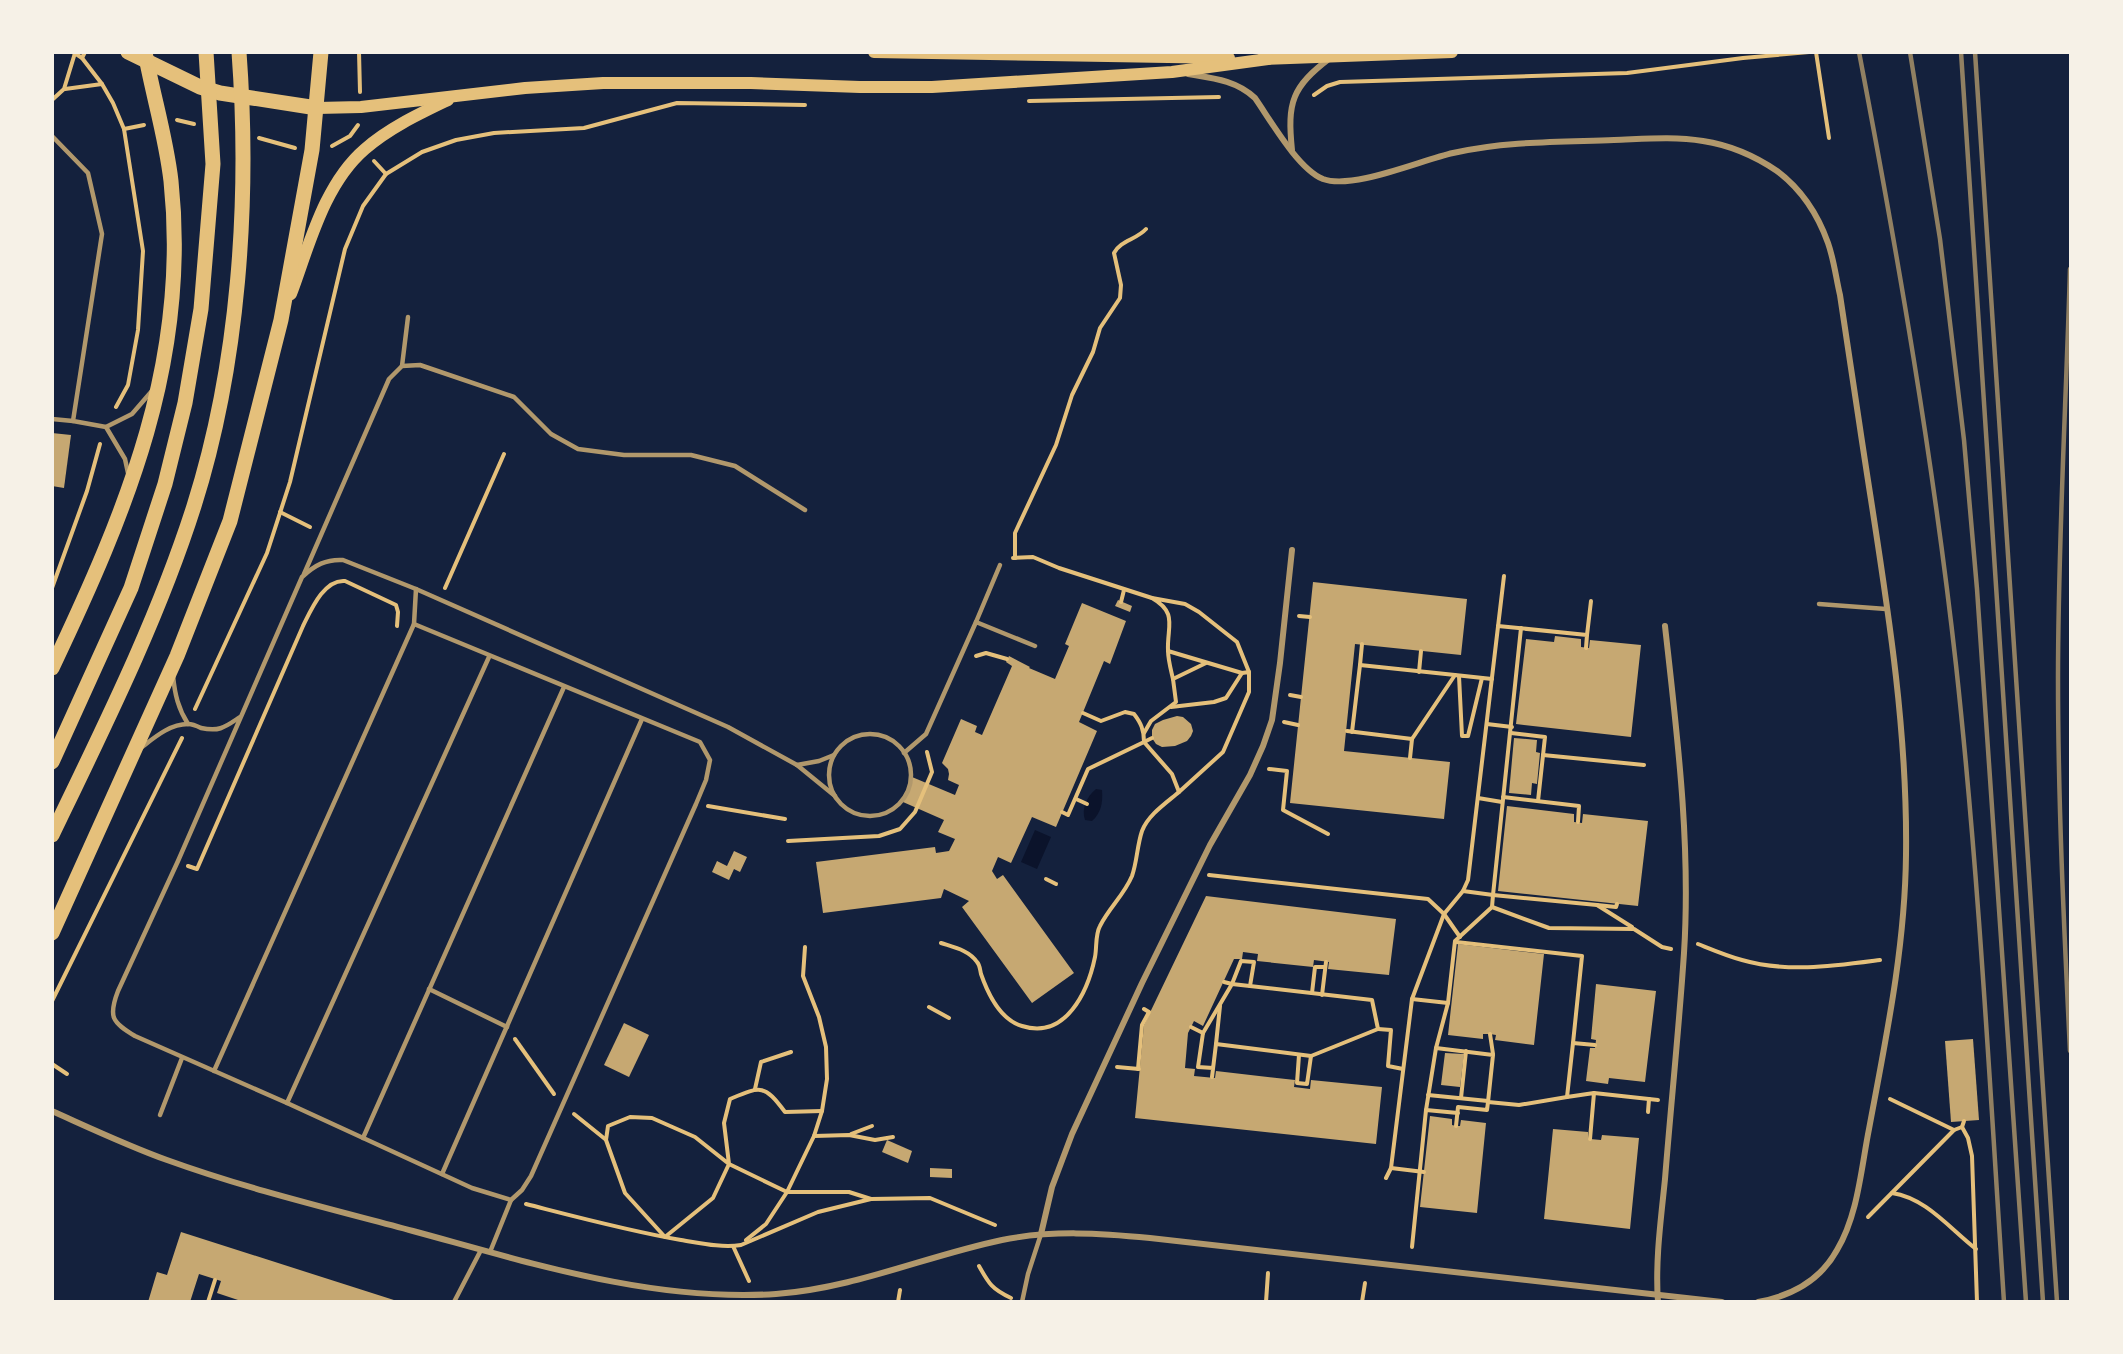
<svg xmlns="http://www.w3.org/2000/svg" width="2123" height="1354" font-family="Quicksand,sans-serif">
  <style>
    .water { fill: #0b132b }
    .building { fill: #c6a872 }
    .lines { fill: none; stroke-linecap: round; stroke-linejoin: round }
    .path { stroke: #e5c07b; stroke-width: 4 }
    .service { stroke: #b1986c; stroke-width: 4.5 }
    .minor { stroke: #b1986c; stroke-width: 6 }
    .secondary { stroke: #e5c07b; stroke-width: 12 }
    .primary { stroke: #e5c07b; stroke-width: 15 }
    .rail { stroke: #918062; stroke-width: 4.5 }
  </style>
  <rect width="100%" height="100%" fill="#14213d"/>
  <!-- water -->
  <g class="water">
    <path d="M1096,789L1102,790C1103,803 1101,813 1092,821L1085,820C1081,809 1087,796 1096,789Z"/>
    <polygon points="1035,830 1051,837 1037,869 1021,862"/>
  </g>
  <!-- building -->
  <g class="building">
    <polygon points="52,433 71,435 64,488 52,486"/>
    <polygon points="1313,582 1467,599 1461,655 1355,644 1344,751 1450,762 1444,819 1290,803"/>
    <polygon points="1118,600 1132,606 1130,612 1115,606"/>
    <polygon points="1082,603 1126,621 1110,664 1104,661 1079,722 1097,731 1056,827 1032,817 1011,863 998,857 992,871 997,879 1003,875 1074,973 1032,1003 962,907 969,901 944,889 941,898 823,913 816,862 935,847 936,853 949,851 955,839 938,832 944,820 903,802 912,777 955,795 959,785 948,780 949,774 948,769 942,763 961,719 977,726 975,732 982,735 1012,666 1006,662 1009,656 1030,667 1029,668 1055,679 1069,646 1065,644"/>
    <polygon points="1555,636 1581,639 1581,647 1589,648 1590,640 1641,645 1631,737 1516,724 1526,639 1554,642"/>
    <polygon points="1177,716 1183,717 1191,724 1193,731 1191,736 1187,741 1175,746 1162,747 1156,744 1152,738 1152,730 1155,724 1163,720"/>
    <polygon points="1514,738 1537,740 1536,752 1540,753 1537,784 1532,783 1531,795 1509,793"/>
    <polygon points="1507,806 1574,814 1574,822 1582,823 1583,814 1648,821 1638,906 1498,891"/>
    <polygon points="734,851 747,857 740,872 734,869 729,880 712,872 717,861 727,866"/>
    <polygon points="1206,896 1396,919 1389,975 1328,969 1329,962 1314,960 1313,967 1257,961 1258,954 1243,952 1242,959 1234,959 1203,1026 1194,1021 1188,1033 1185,1068 1195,1069 1194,1076 1215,1078 1216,1071 1295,1080 1294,1087 1310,1089 1311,1080 1382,1087 1376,1144 1135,1118 1144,1025"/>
    <polygon points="1458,944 1544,954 1534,1045 1495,1040 1496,1035 1490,1034 1483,1034 1483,1039 1448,1035"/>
    <polygon points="1596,984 1656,991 1645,1082 1609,1078 1608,1084 1586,1081 1590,1048 1595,1048 1596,1040 1591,1039"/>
    <polygon points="624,1023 649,1035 629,1077 604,1065"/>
    <polygon points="1973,1039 1979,1120 1951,1122 1945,1041"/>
    <polygon points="1445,1053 1464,1054 1460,1087 1441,1085"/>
    <polygon points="1430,1116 1452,1119 1452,1125 1456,1126 1460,1126 1461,1120 1486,1123 1477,1213 1420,1207"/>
    <polygon points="1553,1129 1588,1132 1588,1139 1590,1139 1601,1140 1602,1135 1639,1138 1630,1229 1544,1219"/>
    <polygon points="887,1140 912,1151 908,1163 882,1152"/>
    <polygon points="930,1168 952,1169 952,1178 930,1177"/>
    <polygon points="181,1232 397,1301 397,1302 244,1302 217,1293 221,1281 199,1274 190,1302 148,1302 157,1272 167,1275"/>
  </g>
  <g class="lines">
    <!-- path -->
    <g class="path">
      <polyline points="73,52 82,58 102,84 113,103 124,129 143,251 138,330 128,385 116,407"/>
      <polyline points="359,52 360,92"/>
      <polyline points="1816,52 1829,138"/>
      <polyline points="82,58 85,52"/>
      <polyline points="65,89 102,84"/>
      <polyline points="1314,95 1327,86 1340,82 1627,73 1743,58 1809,52"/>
      <polyline points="52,100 64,89 75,53"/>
      <polyline points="1029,101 1219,97"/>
      <polyline points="177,120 194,124"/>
      <polyline points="124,129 144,125"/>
      <polyline points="259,138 295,148"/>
      <polyline points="332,146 350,136 358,125"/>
      <polyline points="374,161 386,174"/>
      <polyline points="280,512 310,527"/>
      <polyline points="1013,558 1033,557 1059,568 1152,598"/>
      <path d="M1015,558V533L1056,445L1072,395L1093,352L1100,328L1120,298L1121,285L1114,253C1121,240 1136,240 1146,229"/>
      <polyline points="52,588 87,491 100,444"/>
      <polyline points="445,588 504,454"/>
      <polyline points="1121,602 1124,590"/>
      <polyline points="1299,616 1310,617"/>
      <polyline points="1498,626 1587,635 1586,648"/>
      <polyline points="1521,628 1493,895 1597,905 1632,927"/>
      <polyline points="1587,635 1591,601"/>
      <polyline points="1168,651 1242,673 1226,698 1214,702 1171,707"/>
      <polyline points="976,656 986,653 1007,659"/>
      <polyline points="1360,665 1362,644"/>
      <polyline points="1419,672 1421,651"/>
      <polyline points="1459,676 1462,736 1468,736 1482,678"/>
      <path d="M1173,679C1171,670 1168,660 1168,650C1167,626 1178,613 1152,598L1185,604L1199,612L1237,642L1249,672"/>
      <polyline points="1290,695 1301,697"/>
      <polyline points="195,709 267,553 290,482 345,249 363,206 386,174 422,152 456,140 494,133 584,128 677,103 805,105"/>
      <polyline points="1284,722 1298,725"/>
      <polyline points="1487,724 1512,727"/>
      <polyline points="1347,731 1412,739 1455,675 1492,679"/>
      <polyline points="1352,732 1360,665 1455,675"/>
      <polyline points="1144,733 1151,721 1176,702 1173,679 1206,663"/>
      <polyline points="1511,733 1545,737 1538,801"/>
      <polyline points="1152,738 1144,742 1172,774 1179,792 1223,752 1249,692 1249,672 1242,673"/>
      <polyline points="1543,755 1644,765"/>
      <polyline points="1410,758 1412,739"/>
      <polyline points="1269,769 1287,771 1283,810 1328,834"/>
      <polyline points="1503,797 1579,806 1578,822"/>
      <polyline points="1478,798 1502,802"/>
      <polyline points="1076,799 1087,804"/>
      <polyline points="708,806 785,819"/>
      <path d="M1062,812L1068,815L1088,769L1144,742C1144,730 1141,723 1134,714L1125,712L1101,721L1083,713"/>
      <polyline points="788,841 879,836 900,829 915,812 932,772 927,752"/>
      <path d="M188,866L197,869L303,626C311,610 324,579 345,581L396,605L398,612L397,626"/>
      <polyline points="1209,875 1428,899 1444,914 1460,937"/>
      <polyline points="1046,879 1056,884"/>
      <polyline points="1463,891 1493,895 1492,907"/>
      <polyline points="1597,905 1616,907 1617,904"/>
      <polyline points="1456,942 1582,956 1573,1043"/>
      <path d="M941,943C953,947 969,950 977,962C980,965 980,970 981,974C988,994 1001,1020 1022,1026C1066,1040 1088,991 1095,957C1097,947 1095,935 1100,926C1109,908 1124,895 1132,876C1137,862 1137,846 1142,831C1148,815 1166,803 1179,792"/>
      <path d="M1698,944C1713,950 1727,956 1742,960C1787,973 1834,966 1880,960"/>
      <polyline points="1224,982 1232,984 1241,961 1254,962 1250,986"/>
      <polyline points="1312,993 1315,967 1325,967"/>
      <polyline points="1322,995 1326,962"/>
      <polyline points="1412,999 1448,1003"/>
      <polyline points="52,1001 182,738"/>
      <polyline points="929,1007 949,1018"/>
      <polyline points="1191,1027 1203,1033"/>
      <polyline points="1378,1029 1391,1030 1388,1066 1403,1069"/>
      <polyline points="1490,1034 1493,1054"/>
      <polyline points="515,1039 554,1094"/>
      <polyline points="1216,1044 1220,1006"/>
      <polyline points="1436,1048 1493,1055 1488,1102 1519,1105 1567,1097"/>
      <polyline points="1299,1055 1297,1083 1307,1084 1311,1056"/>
      <polyline points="52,1064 67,1074"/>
      <polyline points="1117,1067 1139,1069"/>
      <polyline points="1138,1069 1142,1025 1149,1012 1144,1009"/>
      <polyline points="1212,1077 1216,1044 1311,1056 1378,1029 1372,1000 1232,984 1203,1033 1198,1067 1213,1068"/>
      <polyline points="755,1089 761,1062 791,1052"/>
      <polyline points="1594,1093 1658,1100"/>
      <polyline points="1428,1095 1488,1101"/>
      <polyline points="1461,1098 1466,1051"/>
      <polyline points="1890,1099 1954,1130"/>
      <polyline points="1426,1110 1436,1048 1448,1003 1455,941 1492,907 1549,928 1634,929 1662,947 1671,949"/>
      <path d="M822,1111L785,1112C764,1084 761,1086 730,1099L724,1123L729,1164L713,1198L665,1237L625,1193L606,1140L608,1126L630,1117L652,1118L695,1137L729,1164L787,1192H849L871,1199"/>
      <polyline points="1648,1112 1649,1099"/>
      <polyline points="574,1114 605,1139"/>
      <polyline points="1456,1126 1458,1107 1487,1110 1488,1102"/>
      <polyline points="1962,1127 1968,1138 1972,1156 1977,1302"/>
      <polyline points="851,1134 872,1126"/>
      <polyline points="814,1136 849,1135 875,1140 893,1137"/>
      <polyline points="1590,1139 1594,1093 1567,1097 1573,1043 1595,1045"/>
      <polyline points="1391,1168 1424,1172"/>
      <polyline points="1386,1178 1391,1168 1412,999 1444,914 1463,891 1468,880 1504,576"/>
      <path d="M1892,1193C1926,1198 1949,1228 1976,1249"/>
      <path d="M526,1204C577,1217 629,1231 681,1240C700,1243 721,1248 741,1245L818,1212L871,1199L930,1198L995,1225"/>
      <polyline points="1868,1217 1954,1130 1962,1127 1964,1121"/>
      <polyline points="746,1240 766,1224 787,1192 814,1136 822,1111 827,1079 826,1047 819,1017 803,976 805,947"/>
      <polyline points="733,1246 749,1281"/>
      <polyline points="1412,1247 1426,1110 1458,1113"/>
      <path d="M979,1266C989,1284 992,1289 1011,1298"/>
      <polyline points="208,1302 215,1280"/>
      <polyline points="898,1302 900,1290"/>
      <polyline points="1266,1302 1268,1273"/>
      <polyline points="1362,1302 1365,1283"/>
    </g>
    <!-- service -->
    <g class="service">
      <polyline points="52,136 88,173 102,234 73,421 106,427 132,414 151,392"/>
      <polyline points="402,366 408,317"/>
      <polyline points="52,419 73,421"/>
      <polyline points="106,427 125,459 128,473"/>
      <polyline points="304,574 389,379 402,366 420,365 514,397 551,434 578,449 624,455 691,455 735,466 805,510"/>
      <polyline points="1819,604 1886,609"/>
      <polyline points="976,622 1000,565"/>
      <path d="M414,624L700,742L710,760L706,780L696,804L531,1176L522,1190L511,1200L472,1188L287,1103L135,1036C112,1022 108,1017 118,991L178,861L302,577C315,565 326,559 343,560L416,589L728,727L797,765L835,796"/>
      <path d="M173,676C175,695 178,708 188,724"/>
      <circle cx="870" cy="775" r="41"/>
      <path d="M142,747C155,737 170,724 188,724C192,724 197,726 201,728C220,732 225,727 240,717"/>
      <polyline points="904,753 926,734 976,622 1035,646"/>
      <polyline points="797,765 819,761 834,755"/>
      <polyline points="429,989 507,1027"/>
      <polyline points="214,1071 414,624 416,589"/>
      <polyline points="287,1103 489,657"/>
      <polyline points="160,1115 182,1058"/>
      <polyline points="363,1138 564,687"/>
      <polyline points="442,1174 642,719"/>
      <polyline points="490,1252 511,1200"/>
      <polyline points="454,1302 481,1250"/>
      <polyline points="1022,1302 1028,1274 1041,1234"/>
    </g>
    <!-- minor -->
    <g class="minor">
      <path d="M1188,74C1212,78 1236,80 1255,98C1271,121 1298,169 1323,179C1353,190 1421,160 1453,153C1506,141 1560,142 1614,140C1643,139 1674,136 1703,141C1729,145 1755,156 1777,171C1801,189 1818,215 1828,243C1834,260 1836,278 1840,295C1847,339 1853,384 1860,428C1881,569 1908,712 1906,855C1905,948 1886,1038 1869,1129C1861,1169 1858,1215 1837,1250C1820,1281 1791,1296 1758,1302"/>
      <path d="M1292,150C1287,102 1292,87 1330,58"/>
      <path d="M52,1111C90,1128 128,1146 167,1160C247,1189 331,1209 413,1231C531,1263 652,1302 776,1294C855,1288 926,1256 1002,1240C1051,1230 1101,1233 1150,1238L1722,1302"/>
      <polyline points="1041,1234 1052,1187 1072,1134 1142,983 1210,845 1250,775 1263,746 1272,720 1280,663 1292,550"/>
      <path d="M1658,1302C1655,1261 1661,1219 1665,1179C1671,1104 1679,1028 1684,953C1691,844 1677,734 1665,626"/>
    </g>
    <!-- secondary -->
    <g class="secondary">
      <polyline points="874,52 1229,58"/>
      <polyline points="1262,59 1452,52"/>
      <polyline points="317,108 361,107 525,88 603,83 751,83 860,87 932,87 1172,72 1268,59"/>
      <path d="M291,294C309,246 324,184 365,149C389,128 419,114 448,100"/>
    </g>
    <!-- primary -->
    <g class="primary">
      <polyline points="128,52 200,87 220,93 317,108"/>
      <path d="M52,668C127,510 190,360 171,181C166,137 153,96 145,52"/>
      <polyline points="52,762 131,588 165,484 185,403 201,309 213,164 206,52"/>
      <path d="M52,835C104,727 158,619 194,506C239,364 250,200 239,52"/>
      <polyline points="52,933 177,656 230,521 281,320 312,150 321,52"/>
    </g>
    <!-- rail -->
    <g class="rail">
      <path d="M1859,52C1898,256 1933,459 1956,665C1979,876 1990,1089 2004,1302"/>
      <polyline points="1910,52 1940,239 1964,440 1977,589 2026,1302"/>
      <polyline points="1961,52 2043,1302"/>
      <polyline points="1975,52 2057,1302"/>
      <path d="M2070,269C2066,405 2058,542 2058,678C2058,803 2064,927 2070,1051"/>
    </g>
  </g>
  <!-- border -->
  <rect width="2123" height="1354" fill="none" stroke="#f6f1e7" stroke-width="108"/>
</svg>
